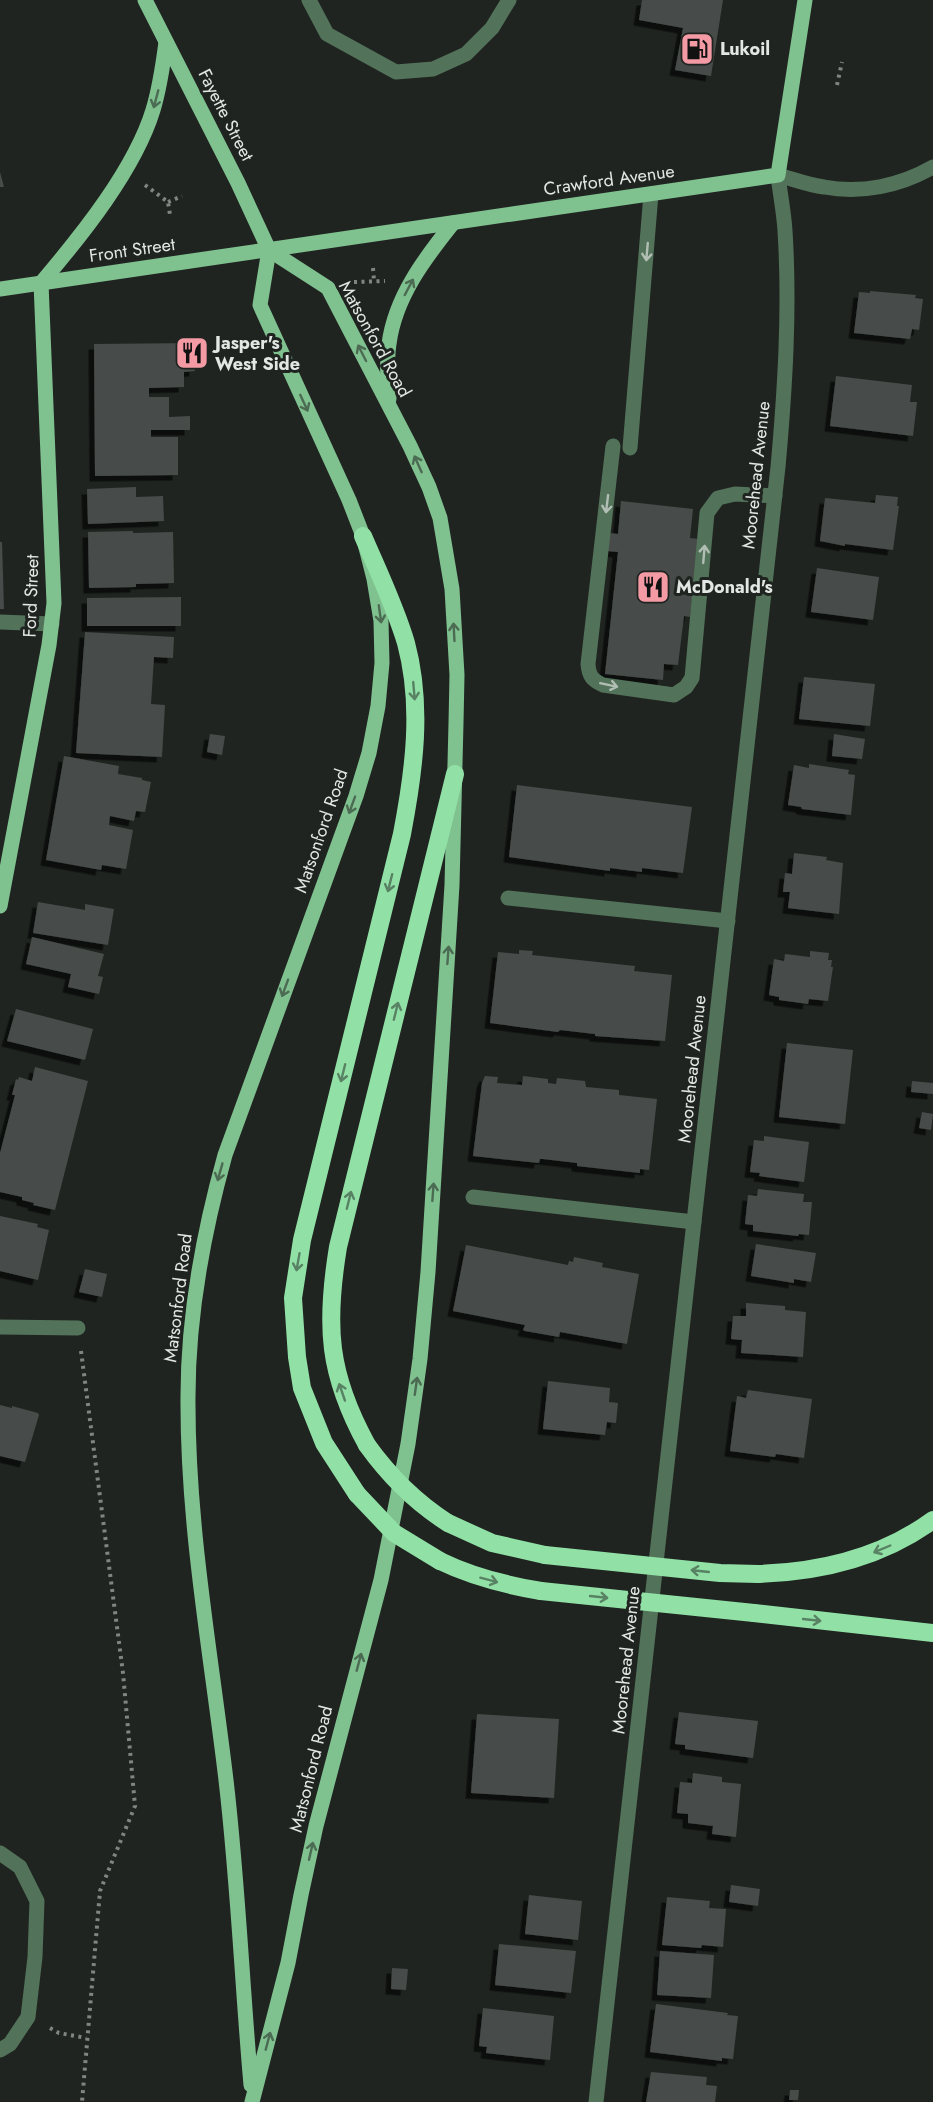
<svg xmlns="http://www.w3.org/2000/svg" width="933" height="2102" font-family="Jost,sans-serif">
  <style>
    .building { fill: #464c48; filter: url(#shadow) }
    .lines { fill: none; stroke-linecap: round; stroke-linejoin: round }
    .path { stroke: #808581; stroke-width: 4; stroke-dasharray: 3 4.5; stroke-linecap: butt }
    .minor { stroke: #53725a; stroke-width: 15 }
    .major { stroke: #80c190; stroke-width: 15 }
    .highway { stroke: #91e1a6; stroke-width: 18 }
    .highway-bridge { stroke: #91e1a6; stroke-width: 18 }
    .oneway { stroke: #4b6b52 }
    .oneway2 { stroke: #b1beb4 }
    .oneway3 { stroke: #588263 }
    .labels { text-anchor: middle; stroke-width: 6; stroke-linejoin: round; paint-order: stroke }
    .poi-label { font-size: 18px; font-weight: bold; fill: #e3e7e4; stroke: #1f2420; text-anchor: start }
    .street-label { font-size: 18px; fill: #e3e7e4; stroke: #1f2420 }
  </style>
  <defs>
    <filter id="shadow"><feDropShadow dx="-5.5" dy="5.5" stdDeviation="0" flood-color="#0009"/></filter>
  </defs>
  <rect width="100%" height="100%" fill="#1f2420"/>
  <!-- building -->
  <g class="building">
    <polygon points="642,0 723,0 711,76 675,70 683,28 639,20"/>
    <polygon points="0,172 4,187 0,187"/>
    <polygon points="870,291 916,295 915,298 923,299 919,330 912,329 910,339 854,333 859,292 870,293"/>
    <polygon points="195,343 195,371 184,372 184,387 149,388 149,397 169,397 169,417 190,416 190,430 151,430 151,437 178,437 178,475 95,476 94,344"/>
    <polygon points="836,376 912,385 910,402 917,402 913,436 830,426"/>
    <polygon points="136,487 136,497 163,496 164,521 88,524 87,489"/>
    <polygon points="876,495 898,497 897,506 899,506 893,550 845,544 845,546 820,541 825,498 875,503"/>
    <polygon points="621,501 693,509 690,538 699,539 690,617 684,616 678,665 664,664 663,680 605,674 618,552 607,551 609,533 618,534"/>
    <polygon points="133,531 133,533 173,532 174,583 136,584 136,587 89,588 88,532"/>
    <polygon points="0,542 2,542 4,609 0,609"/>
    <polygon points="817,568 879,577 873,620 811,612"/>
    <polygon points="181,597 181,626 87,626 87,598"/>
    <polygon points="85,632 174,637 173,658 154,657 151,704 165,705 162,757 76,753"/>
    <polygon points="804,677 875,684 870,726 799,719"/>
    <polygon points="210,734 225,736 222,755 207,752"/>
    <polygon points="834,734 865,739 862,759 832,756"/>
    <polygon points="64,756 119,766 118,774 142,778 142,780 151,782 145,812 136,811 134,821 110,816 109,825 133,830 126,869 102,865 101,870 46,860"/>
    <polygon points="809,764 849,770 848,774 855,775 851,815 802,809 801,807 788,805 794,765 809,768"/>
    <polygon points="517,785 692,807 683,873 642,868 642,872 610,868 610,871 509,857"/>
    <polygon points="794,853 827,857 826,860 843,863 839,914 788,908 790,892 783,892 785,873 792,874"/>
    <polygon points="38,902 85,910 85,904 114,909 108,945 33,933"/>
    <polygon points="32,937 104,954 98,976 103,977 99,994 68,987 71,974 26,964"/>
    <polygon points="519,950 533,951 532,955 635,966 634,971 672,975 665,1041 595,1036 595,1034 560,1030 558,1032 490,1023 498,952 519,954"/>
    <polygon points="810,951 829,953 828,960 832,960 831,967 833,967 828,1001 809,999 808,1004 779,1000 779,997 769,995 774,959 784,961 785,954 810,957"/>
    <polygon points="16,1009 93,1029 85,1060 7,1041"/>
    <polygon points="787,1043 853,1050 845,1124 779,1117"/>
    <polygon points="35,1067 88,1081 55,1210 33,1205 34,1203 22,1200 22,1197 0,1192 0,1153 15,1095 12,1095 16,1079 18,1080 19,1077 32,1081"/>
    <polygon points="485,1076 498,1077 497,1083 522,1085 523,1076 548,1079 548,1083 556,1084 557,1078 585,1081 586,1087 619,1090 619,1095 657,1099 649,1170 640,1169 640,1173 577,1166 577,1163 543,1159 540,1159 539,1163 473,1156 482,1083"/>
    <polygon points="912,1081 933,1083 933,1094 911,1092"/>
    <polygon points="922,1112 933,1114 931,1130 919,1128"/>
    <polygon points="764,1136 809,1142 804,1182 759,1176 760,1173 750,1172 754,1140 764,1141"/>
    <polygon points="758,1189 804,1194 803,1202 812,1202 809,1235 799,1234 798,1236 753,1231 753,1225 745,1224 748,1195 757,1196"/>
    <polygon points="0,1216 38,1224 37,1227 49,1230 38,1280 0,1271"/>
    <polygon points="756,1244 816,1253 811,1282 794,1279 794,1283 751,1276"/>
    <polygon points="466,1245 568,1265 569,1261 573,1262 574,1257 603,1263 602,1267 639,1274 627,1344 560,1332 559,1337 525,1331 523,1330 525,1325 453,1311"/>
    <polygon points="85,1269 107,1274 102,1297 79,1292"/>
    <polygon points="746,1303 785,1306 785,1310 806,1312 803,1357 741,1353 742,1340 731,1339 733,1316 746,1316"/>
    <polygon points="548,1381 610,1388 609,1402 618,1403 616,1423 607,1422 605,1435 543,1429"/>
    <polygon points="748,1390 812,1399 804,1458 776,1454 775,1457 730,1451 737,1396 746,1398"/>
    <polygon points="0,1405 12,1408 12,1406 38,1413 39,1415 25,1462 0,1456"/>
    <polygon points="679,1712 758,1721 753,1758 685,1749 685,1745 675,1744"/>
    <polygon points="477,1714 559,1719 554,1798 471,1793"/>
    <polygon points="693,1773 722,1777 722,1782 741,1784 736,1837 712,1834 713,1826 688,1823 688,1814 677,1813 680,1782 692,1783"/>
    <polygon points="731,1885 760,1889 758,1906 729,1902"/>
    <polygon points="529,1895 582,1901 578,1940 525,1934"/>
    <polygon points="667,1897 710,1901 709,1908 726,1909 723,1947 702,1945 701,1948 662,1945"/>
    <polygon points="499,1944 576,1951 571,1993 495,1985"/>
    <polygon points="660,1951 714,1955 711,1998 657,1995"/>
    <polygon points="392,1968 408,1969 406,1990 391,1989"/>
    <polygon points="656,2004 728,2013 727,2015 738,2016 733,2059 722,2058 722,2061 650,2052"/>
    <polygon points="483,2008 554,2016 550,2060 486,2053 487,2047 479,2046"/>
    <polygon points="651,2072 707,2077 706,2085 717,2086 715,2102 646,2102"/>
    <polygon points="790,2090 799,2090 798,2100 789,2100"/>
  </g>
  <g class="lines">
    <!-- path -->
    <g class="path">
      <polyline points="837,85 842,62"/>
      <polyline points="145,185 168,202 170,215"/>
      <polyline points="168,202 182,196"/>
      <polyline points="373,268 374,281"/>
      <polyline points="354,282 385,281"/>
      <polyline points="81,1351 123,1673 135,1806 100,1891 82,2102"/>
      <polyline points="50,2028 59,2033 86,2038"/>
    </g>
    <!-- minor -->
    <g class="minor">
      <polyline points="309,0 327,34 396,72 433,69 466,54 492,28 509,0"/>
      <path d="M613,446L588,664C589,676 592,680 603,685L674,695L686,687L692,678L707,513L718,498L735,494L775,496"/>
      <polyline points="630,448 651,194"/>
      <polyline points="0,622 52,624"/>
      <polyline points="508,898 728,921"/>
      <polyline points="473,1197 694,1222"/>
      <polyline points="0,1327 78,1328"/>
      <polyline points="0,1853 20,1867 37,1901 35,1957 28,2017 10,2044 0,2050"/>
      <path d="M596,2102L778,467C785,389 790,309 785,231C784,212 780,194 778,175C793,179 808,185 824,187C861,194 900,186 933,167"/>
    </g>
    <!-- major -->
    <g class="major">
      <polyline points="145,0 238,183 269,250"/>
      <path d="M41,283C82,235 135,169 153,110C160,87 163,65 166,42"/>
      <polyline points="0,289 778,175 805,0"/>
      <path d="M389,399C388,381 386,362 389,344C395,297 425,258 453,223"/>
      <polyline points="0,906 49,645 54,603 41,283"/>
      <path d="M251,2085C242,1984 238,1882 226,1780C211,1653 187,1525 188,1396C188,1314 203,1234 225,1155L356,796L369,753L378,706L382,663L381,621L374,579L363,536L349,500L260,305L269,250"/>
      <polyline points="252,2102 288,1963 301,1895 316,1826 381,1580 408,1444 420,1359 428,1272 452,885 456,723 457,675 452,589 440,518 429,487 410,446 328,288 269,250"/>
    </g>
    <!-- highway -->
    <g class="highway">
      <path d="M367,1445C328,1374 325,1326 338,1247L455,774"/>
      <path d="M357,1494L324,1443L302,1388L297,1357L293,1298L302,1240L402,834C414,771 423,706 406,643C395,606 378,571 363,536"/>
      <polyline points="448,1523 492,1543 545,1555"/>
      <path d="M440,1561C473,1577 505,1585 541,1591"/>
      <path d="M758,1574C821,1572 881,1558 933,1520"/>
      <polyline points="754,1613 933,1633"/>
    </g>
    <!-- highway-bridge -->
    <g class="highway-bridge">
      <path d="M367,1445C390,1477 415,1502 448,1523"/>
      <polyline points="357,1494 394,1533 440,1561"/>
      <polyline points="545,1555 720,1573 758,1574"/>
      <polyline points="541,1591 754,1613"/>
    </g>
  </g>
  <!-- one-way arrows -->
  <defs><path id="oneway-shaft" d="M-6 0H5M1.5-3L5.5 0L1.5 3" fill="none" stroke-width="1.6" stroke-linecap="round" stroke-linejoin="round" transform="scale(1.5)"/></defs>
  <g class="oneway">
    <use href="#oneway-shaft" transform="translate(156 99) rotate(105)"/>
    <use href="#oneway-shaft" transform="translate(409 287) rotate(-62)"/>
    <use href="#oneway-shaft" transform="translate(362 353) rotate(-117)"/>
    <use href="#oneway-shaft" transform="translate(304 403) rotate(65)"/>
    <use href="#oneway-shaft" transform="translate(418 464) rotate(-114)"/>
    <use href="#oneway-shaft" transform="translate(380 614) rotate(82)"/>
    <use href="#oneway-shaft" transform="translate(454 632) rotate(-93)"/>
    <use href="#oneway-shaft" transform="translate(352 805) rotate(110)"/>
    <use href="#oneway-shaft" transform="translate(448 955) rotate(-86)"/>
    <use href="#oneway-shaft" transform="translate(285 988) rotate(110)"/>
    <use href="#oneway-shaft" transform="translate(220 1172) rotate(106)"/>
    <use href="#oneway-shaft" transform="translate(433 1192) rotate(-86)"/>
    <use href="#oneway-shaft" transform="translate(416 1386) rotate(-82)"/>
    <use href="#oneway-shaft" transform="translate(359 1662) rotate(-75)"/>
    <use href="#oneway-shaft" transform="translate(311 1851) rotate(-77)"/>
    <use href="#oneway-shaft" transform="translate(268 2041) rotate(-75)"/>
  </g>
  <g class="oneway2">
    <use href="#oneway-shaft" transform="translate(647 252) rotate(95)"/>
    <use href="#oneway-shaft" transform="translate(607 504) rotate(97)"/>
    <use href="#oneway-shaft" transform="translate(704 554) rotate(-85)"/>
    <use href="#oneway-shaft" transform="translate(609 685) rotate(12)"/>
  </g>
  <g class="oneway3">
    <use href="#oneway-shaft" transform="translate(414 691) rotate(85)"/>
    <use href="#oneway-shaft" transform="translate(390 883) rotate(104)"/>
    <use href="#oneway-shaft" transform="translate(396 1011) rotate(-76)"/>
    <use href="#oneway-shaft" transform="translate(343 1073) rotate(104)"/>
    <use href="#oneway-shaft" transform="translate(349 1200) rotate(-76)"/>
    <use href="#oneway-shaft" transform="translate(298 1262) rotate(100)"/>
    <use href="#oneway-shaft" transform="translate(342 1392) rotate(-109)"/>
    <use href="#oneway-shaft" transform="translate(882 1549) rotate(157)"/>
    <use href="#oneway-shaft" transform="translate(700 1571) rotate(-174)"/>
    <use href="#oneway-shaft" transform="translate(489 1580) rotate(15)"/>
    <use href="#oneway-shaft" transform="translate(599 1597) rotate(6)"/>
    <use href="#oneway-shaft" transform="translate(812 1620) rotate(6)"/>
  </g>
  <!-- icons -->
  <defs>
    <g id="fuel-square" transform="scale(1.725)"><rect x="-9" y="-9" width="18" height="18" rx="4" fill="#f49aa5" stroke="#1f2420"/><path d="M-5.5-6h7V0h2V4h1.3V-2.5L3-4.5l.8-.8L6-3V5H2.5V1h-1V6h-7ZM-4.2-4.7v3.2H.2V-4.7Z" fill="#111"/></g>
    <g id="restaurant-square" transform="scale(1.725)"><rect x="-9" y="-9" width="18" height="18" rx="4" fill="#f49aa5" stroke="#1f2420"/><path d="M-5-6h1v4h1v-4h1v4h1v-4h1v5L-1.5 .5V6h-2V.5L-5-1ZM5-6V6H3V1.5H1.5Q1.5-4 5-6Z" fill="#111"/></g>
  </defs>
  <g fill-rule="evenodd">
    <use href="#fuel-square" x="697" y="49"/>
    <use href="#restaurant-square" x="192" y="353"/>
    <use href="#restaurant-square" x="653" y="587"/>
  </g>
  <g class="labels">
    <!-- poi labels -->
    <g class="poi-label">
      <text x="720" y="55">Lukoil</text>
      <text x="215" y="349">Jasper's<tspan x="215" dy="21">West Side</tspan></text>
      <text x="676" y="593">McDonald's</text>
    </g>
    <!-- street labels -->
    <g class="street-label">
      <text transform="translate(226 115) rotate(63)" y="6">Fayette Street</text>
      <text transform="translate(609 180) rotate(-8)" y="6">Crawford Avenue</text>
      <text transform="translate(132 250) rotate(-8)" y="6">Front Street</text>
      <text transform="translate(375 339) rotate(61)" y="6">Matsonford Road</text>
      <text transform="translate(756 475) rotate(-84)" y="6">Moorehead Avenue</text>
      <text transform="translate(31 596) rotate(-88)" y="6">Ford Street</text>
      <text transform="translate(321 831) rotate(-71)" y="6">Matsonford Road</text>
      <text transform="translate(692 1069) rotate(-84)" y="6">Moorehead Avenue</text>
      <text transform="translate(178 1298) rotate(-83)" y="6">Matsonford Road</text>
      <text transform="translate(626 1660) rotate(-84)" y="6">Moorehead Avenue</text>
      <text transform="translate(311 1769) rotate(-76)" y="6">Matsonford Road</text>
    </g>
  </g>
</svg>
